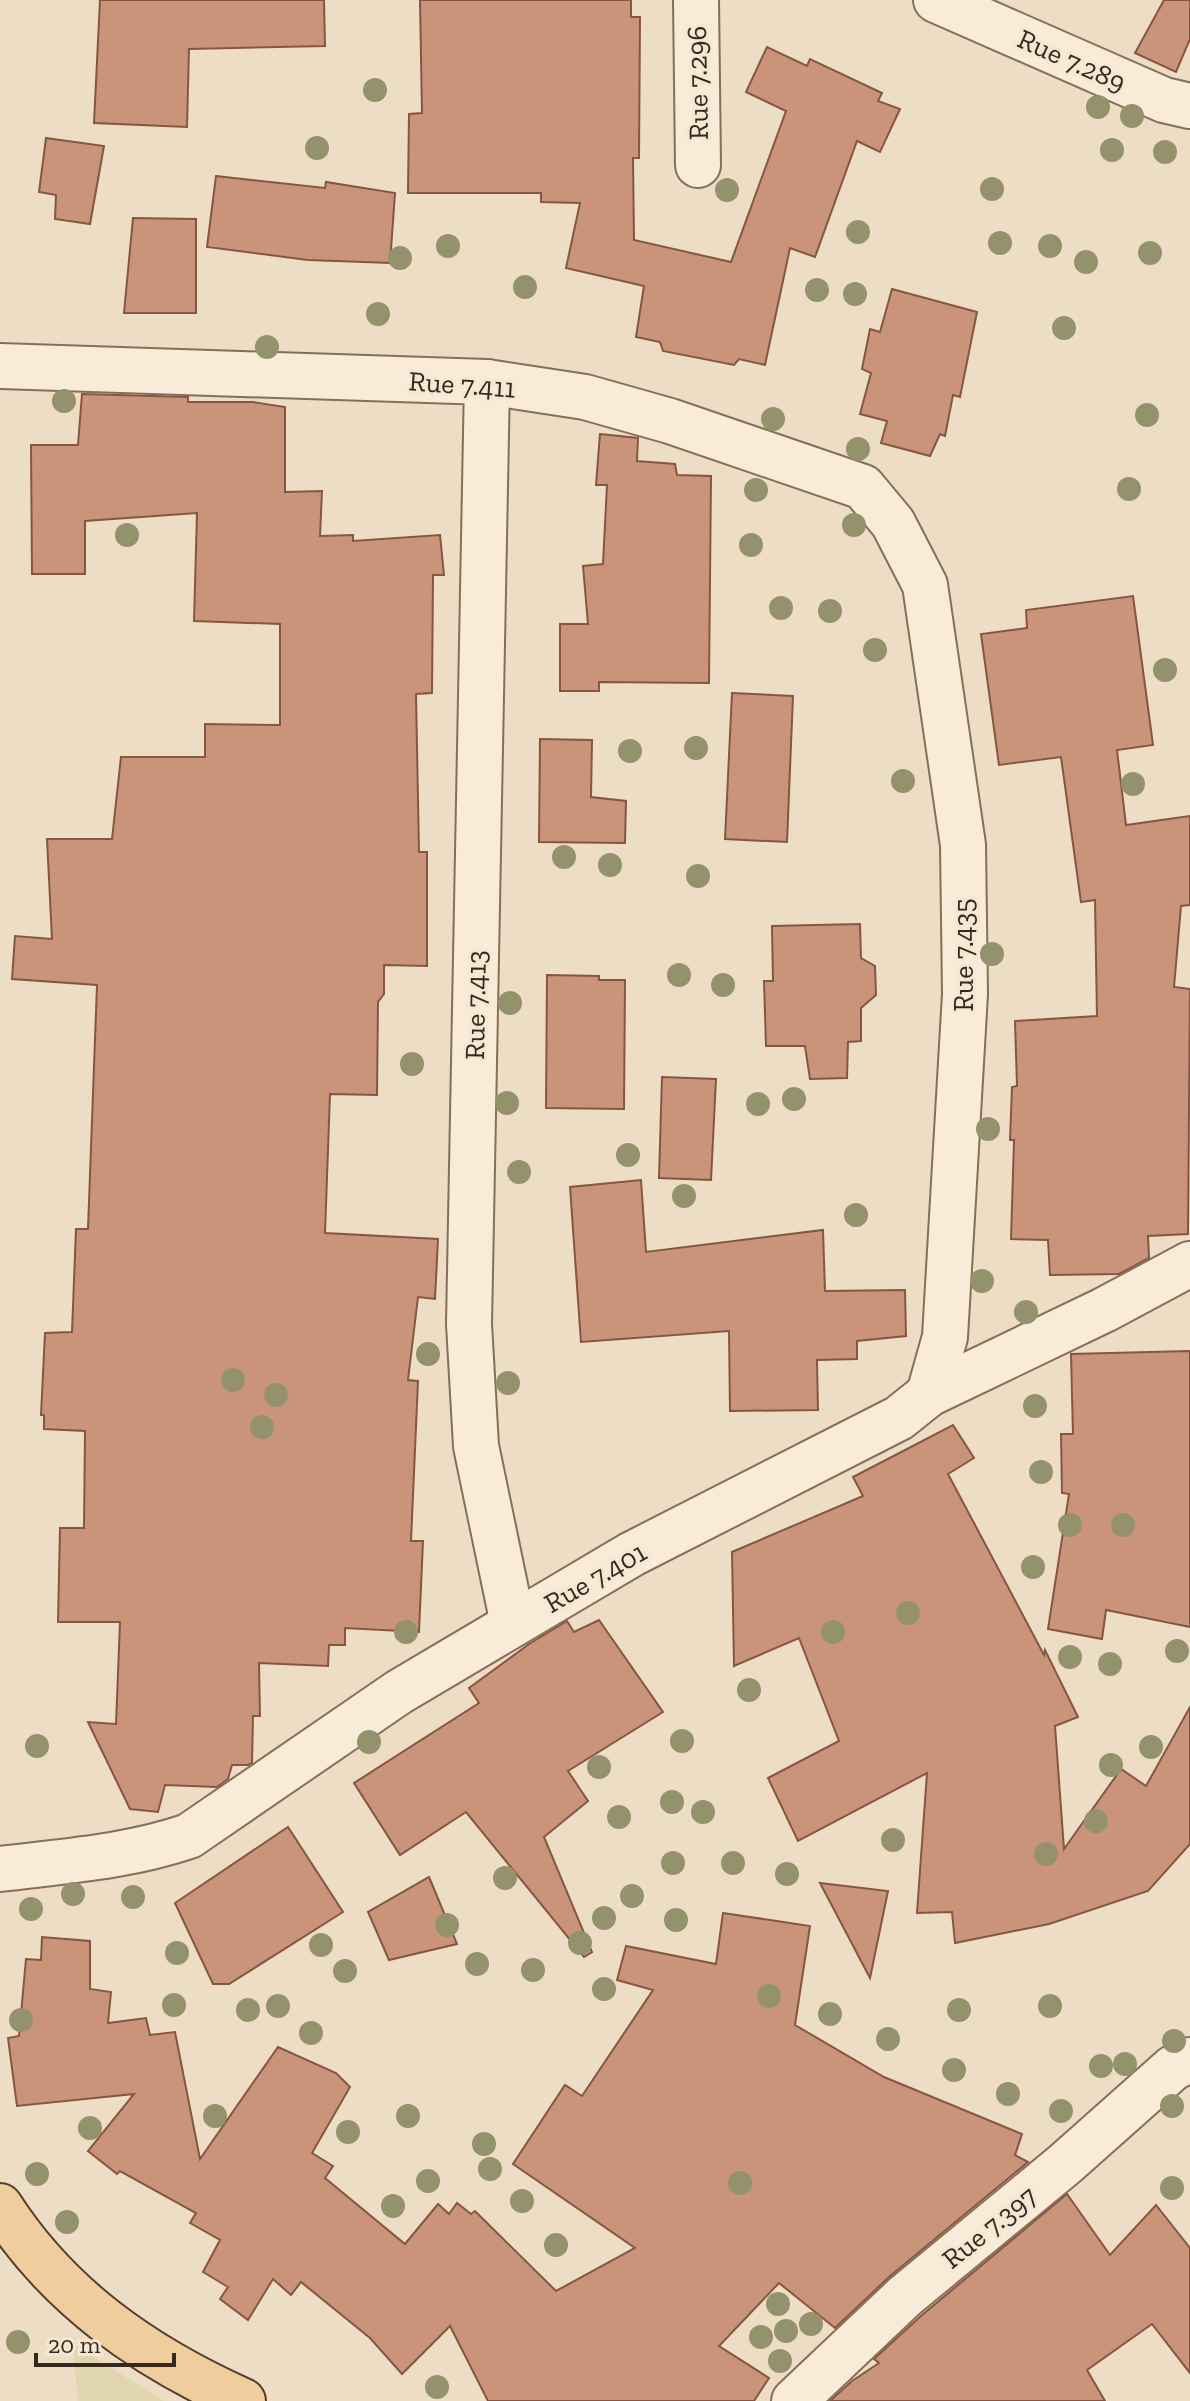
<svg xmlns="http://www.w3.org/2000/svg" width="1190" height="2401" font-family="'Zilla Slab',serif">
  <style>
    .farmland { fill: #e2d6b1 }
    .building { fill: #ca947b; stroke: #855641; stroke-width: 2 }
    .lines { fill: none; stroke-linecap: round; stroke-linejoin: round }
    .minor-casing { stroke: #876e5b; stroke-width: 48 }
    .major-casing { stroke: #553d2f; stroke-width: 48 }
    .minor { stroke: #f8ebd7; stroke-width: 44 }
    .major { stroke: #efcd9d; stroke-width: 44 }
    .tree { fill: #94916d }
    .labels { text-anchor: middle; stroke-width: 6; stroke-linejoin: round; paint-order: stroke }
    .street-label { font-size: 28px; fill: #37281e; stroke: #f5e8d3 }
  </style>
  <rect width="100%" height="100%" fill="#edddc4"/>
  <!-- farmland -->
  <polygon class="farmland" points="73,2344 164,2401 78,2401"/>
  <!-- building -->
  <g class="building">
    <polygon points="100,0 324,0 325,46 189,49 187,127 94,123"/>
    <polygon points="420,0 631,0 631,17 640,17 639,158 633,158 634,240 731,262 786,111 746,92 767,47 807,66 810,59 882,93 878,101 900,109 880,152 857,141 815,257 790,248 765,365 739,359 734,365 663,351 660,342 636,337 644,286 566,268 580,203 541,202 541,193 408,193 409,114 422,113"/>
    <polygon points="1164,0 1190,0 1190,39 1176,72 1135,53"/>
    <polygon points="46,138 104,146 90,224 55,219 56,195 39,192"/>
    <polygon points="216,176 325,188 326,182 395,193 390,263 308,260 207,247"/>
    <polygon points="133,218 196,219 196,313 124,313"/>
    <polygon points="892,289 977,312 960,397 953,395 945,436 940,434 930,456 881,443 887,421 860,414 871,373 862,369 870,329 880,332"/>
    <polygon points="82,394 188,397 188,402 253,402 285,407 285,492 322,491 320,536 353,535 353,541 440,535 444,575 433,575 432,693 416,694 419,852 427,852 427,966 384,965 384,994 378,1002 377,1095 330,1094 325,1233 438,1239 435,1299 418,1297 408,1380 418,1381 411,1541 423,1541 419,1632 345,1628 345,1645 329,1645 328,1666 259,1663 260,1716 253,1716 252,1763 248,1765 232,1765 228,1779 217,1787 165,1785 158,1812 130,1809 88,1722 116,1724 120,1622 58,1622 60,1528 84,1528 85,1431 44,1429 44,1415 41,1415 45,1333 72,1332 76,1229 88,1229 97,985 12,979 15,936 52,939 47,839 112,839 121,757 205,757 205,724 280,725 280,624 194,621 197,513 85,521 85,574 32,574 31,445 78,445"/>
    <polygon points="600,434 638,438 637,461 675,464 677,475 711,476 709,683 599,682 599,691 560,691 560,624 588,624 583,566 603,564 607,485 596,485"/>
    <polygon points="1133,596 1153,745 1117,750 1126,825 1190,816 1190,905 1181,906 1174,987 1190,989 1188,1234 1148,1236 1149,1258 1119,1274 1050,1275 1048,1240 1011,1239 1014,1140 1010,1140 1012,1087 1017,1086 1015,1021 1097,1016 1095,900 1081,902 1061,757 999,765 981,634 1027,628 1026,610"/>
    <polygon points="732,693 793,696 787,842 725,839"/>
    <polygon points="540,739 592,740 591,797 626,801 625,843 539,842"/>
    <polygon points="860,924 861,958 875,966 876,995 861,1008 861,1041 848,1042 847,1078 810,1079 805,1046 766,1046 764,981 773,981 772,926"/>
    <polygon points="547,975 599,976 599,980 625,980 624,1109 546,1108"/>
    <polygon points="662,1077 716,1079 711,1180 659,1178"/>
    <polygon points="641,1180 646,1252 823,1230 825,1291 905,1290 906,1336 857,1341 857,1359 817,1360 818,1410 730,1411 729,1331 581,1342 570,1187"/>
    <polygon points="1190,1351 1190,1627 1106,1610 1102,1639 1048,1629 1069,1494 1062,1493 1061,1434 1073,1434 1071,1354"/>
    <polygon points="953,1425 974,1458 948,1474 1044,1655 1045,1650 1078,1717 1055,1726 1064,1849 1121,1769 1146,1786 1190,1707 1190,1844 1148,1891 1049,1924 955,1943 952,1912 917,1913 927,1773 798,1841 768,1778 839,1741 799,1638 734,1666 732,1552 863,1496 853,1477"/>
    <polygon points="599,1620 663,1712 568,1771 588,1801 544,1837 592,1952 584,1957 466,1812 400,1855 354,1783 479,1703 469,1688 529,1644 567,1621 574,1632"/>
    <polygon points="288,1827 343,1912 229,1984 213,1984 175,1903"/>
    <polygon points="429,1877 457,1944 389,1960 368,1912"/>
    <polygon points="820,1883 888,1891 870,1978"/>
    <polygon points="723,1913 810,1926 795,2025 884,2077 1022,2134 1015,2155 1028,2162 889,2277 835,2328 779,2283 719,2346 769,2378 754,2401 488,2401 450,2326 402,2374 370,2338 301,2282 291,2295 273,2279 248,2320 220,2299 228,2287 203,2272 220,2240 190,2223 196,2213 120,2171 117,2174 88,2151 134,2094 17,2106 8,2038 19,2036 26,1959 41,1960 42,1937 90,1941 90,1989 111,1992 108,2023 146,2018 150,2035 175,2032 200,2159 278,2047 336,2073 350,2087 312,2153 333,2166 325,2178 405,2244 438,2204 449,2214 457,2203 471,2214 475,2211 556,2291 635,2248 513,2164 565,2085 582,2096 653,1990 617,1980 626,1946 716,1964"/>
    <polygon points="1067,2194 1110,2255 1156,2205 1190,2248 1190,2373 1152,2324 1087,2370 1105,2401 830,2401 852,2381 879,2363 874,2359 922,2315"/>
  </g>
  <g class="lines">
    <!-- minor casing -->
    <g class="minor-casing">
      <g id="minor">
        <polyline points="696,0 698,165"/>
        <polyline points="936,0 1164,100 1190,106"/>
        <polyline points="0,366 487,382 585,397 670,421 863,487 893,523 925,585 963,845 965,994 945,1337 929,1394"/>
        <polyline points="487,382 469,1324 476,1446 513,1624"/>
        <path d="M0,1869C64,1861 128,1857 189,1836L399,1692L632,1554L899,1418L929,1394L1104,1310L1190,1264"/>
        <polyline points="794,2401 905,2296 1065,2164 1173,2068 1190,2060"/>
      </g>
    </g>
    <!-- major casing -->
    <g class="major-casing">
      <path id="major" d="M0,2206C59,2298 145,2357 243,2401"/>
    </g>
    <!-- minor -->
    <use href="#minor" class="minor"/>
    <!-- major -->
    <use href="#major" class="major"/>
  </g>
  <!-- trees -->
  <g class="tree">
    <circle cx="375" cy="90" r="12"/>
    <circle cx="1098" cy="107" r="12"/>
    <circle cx="1132" cy="116" r="12"/>
    <circle cx="317" cy="148" r="12"/>
    <circle cx="1112" cy="150" r="12"/>
    <circle cx="1165" cy="152" r="12"/>
    <circle cx="992" cy="189" r="12"/>
    <circle cx="727" cy="190" r="12"/>
    <circle cx="858" cy="232" r="12"/>
    <circle cx="1000" cy="243" r="12"/>
    <circle cx="448" cy="246" r="12"/>
    <circle cx="1050" cy="246" r="12"/>
    <circle cx="1150" cy="253" r="12"/>
    <circle cx="400" cy="258" r="12"/>
    <circle cx="1086" cy="262" r="12"/>
    <circle cx="525" cy="287" r="12"/>
    <circle cx="817" cy="290" r="12"/>
    <circle cx="855" cy="294" r="12"/>
    <circle cx="378" cy="314" r="12"/>
    <circle cx="1064" cy="328" r="12"/>
    <circle cx="267" cy="347" r="12"/>
    <circle cx="64" cy="401" r="12"/>
    <circle cx="1147" cy="415" r="12"/>
    <circle cx="773" cy="419" r="12"/>
    <circle cx="858" cy="449" r="12"/>
    <circle cx="1129" cy="489" r="12"/>
    <circle cx="756" cy="490" r="12"/>
    <circle cx="854" cy="525" r="12"/>
    <circle cx="127" cy="535" r="12"/>
    <circle cx="751" cy="545" r="12"/>
    <circle cx="781" cy="608" r="12"/>
    <circle cx="830" cy="611" r="12"/>
    <circle cx="875" cy="650" r="12"/>
    <circle cx="1165" cy="670" r="12"/>
    <circle cx="696" cy="748" r="12"/>
    <circle cx="630" cy="751" r="12"/>
    <circle cx="903" cy="781" r="12"/>
    <circle cx="1133" cy="784" r="12"/>
    <circle cx="564" cy="857" r="12"/>
    <circle cx="610" cy="865" r="12"/>
    <circle cx="698" cy="876" r="12"/>
    <circle cx="992" cy="954" r="12"/>
    <circle cx="679" cy="975" r="12"/>
    <circle cx="723" cy="985" r="12"/>
    <circle cx="510" cy="1003" r="12"/>
    <circle cx="412" cy="1064" r="12"/>
    <circle cx="794" cy="1099" r="12"/>
    <circle cx="507" cy="1103" r="12"/>
    <circle cx="758" cy="1104" r="12"/>
    <circle cx="988" cy="1129" r="12"/>
    <circle cx="628" cy="1155" r="12"/>
    <circle cx="519" cy="1172" r="12"/>
    <circle cx="684" cy="1196" r="12"/>
    <circle cx="856" cy="1215" r="12"/>
    <circle cx="982" cy="1281" r="12"/>
    <circle cx="1026" cy="1312" r="12"/>
    <circle cx="428" cy="1354" r="12"/>
    <circle cx="233" cy="1380" r="12"/>
    <circle cx="508" cy="1383" r="12"/>
    <circle cx="276" cy="1395" r="12"/>
    <circle cx="1035" cy="1406" r="12"/>
    <circle cx="262" cy="1427" r="12"/>
    <circle cx="1041" cy="1472" r="12"/>
    <circle cx="1070" cy="1525" r="12"/>
    <circle cx="1123" cy="1525" r="12"/>
    <circle cx="1033" cy="1567" r="12"/>
    <circle cx="908" cy="1613" r="12"/>
    <circle cx="406" cy="1632" r="12"/>
    <circle cx="833" cy="1632" r="12"/>
    <circle cx="1177" cy="1651" r="12"/>
    <circle cx="1070" cy="1657" r="12"/>
    <circle cx="1110" cy="1664" r="12"/>
    <circle cx="749" cy="1690" r="12"/>
    <circle cx="682" cy="1741" r="12"/>
    <circle cx="369" cy="1742" r="12"/>
    <circle cx="37" cy="1746" r="12"/>
    <circle cx="1151" cy="1747" r="12"/>
    <circle cx="1111" cy="1765" r="12"/>
    <circle cx="599" cy="1767" r="12"/>
    <circle cx="672" cy="1802" r="12"/>
    <circle cx="703" cy="1812" r="12"/>
    <circle cx="619" cy="1817" r="12"/>
    <circle cx="1096" cy="1821" r="12"/>
    <circle cx="893" cy="1840" r="12"/>
    <circle cx="1046" cy="1854" r="12"/>
    <circle cx="673" cy="1863" r="12"/>
    <circle cx="733" cy="1863" r="12"/>
    <circle cx="787" cy="1874" r="12"/>
    <circle cx="505" cy="1878" r="12"/>
    <circle cx="73" cy="1894" r="12"/>
    <circle cx="632" cy="1896" r="12"/>
    <circle cx="133" cy="1897" r="12"/>
    <circle cx="31" cy="1909" r="12"/>
    <circle cx="604" cy="1918" r="12"/>
    <circle cx="676" cy="1920" r="12"/>
    <circle cx="447" cy="1925" r="12"/>
    <circle cx="580" cy="1943" r="12"/>
    <circle cx="321" cy="1945" r="12"/>
    <circle cx="177" cy="1953" r="12"/>
    <circle cx="477" cy="1964" r="12"/>
    <circle cx="533" cy="1970" r="12"/>
    <circle cx="345" cy="1971" r="12"/>
    <circle cx="604" cy="1989" r="12"/>
    <circle cx="769" cy="1996" r="12"/>
    <circle cx="174" cy="2005" r="12"/>
    <circle cx="278" cy="2006" r="12"/>
    <circle cx="1050" cy="2006" r="12"/>
    <circle cx="248" cy="2010" r="12"/>
    <circle cx="959" cy="2010" r="12"/>
    <circle cx="830" cy="2014" r="12"/>
    <circle cx="21" cy="2020" r="12"/>
    <circle cx="311" cy="2033" r="12"/>
    <circle cx="888" cy="2039" r="12"/>
    <circle cx="1174" cy="2041" r="12"/>
    <circle cx="1125" cy="2064" r="12"/>
    <circle cx="1101" cy="2066" r="12"/>
    <circle cx="954" cy="2070" r="12"/>
    <circle cx="1008" cy="2094" r="12"/>
    <circle cx="1172" cy="2106" r="12"/>
    <circle cx="1061" cy="2111" r="12"/>
    <circle cx="215" cy="2116" r="12"/>
    <circle cx="408" cy="2116" r="12"/>
    <circle cx="90" cy="2128" r="12"/>
    <circle cx="348" cy="2132" r="12"/>
    <circle cx="484" cy="2144" r="12"/>
    <circle cx="490" cy="2169" r="12"/>
    <circle cx="37" cy="2174" r="12"/>
    <circle cx="428" cy="2181" r="12"/>
    <circle cx="740" cy="2183" r="12"/>
    <circle cx="1172" cy="2188" r="12"/>
    <circle cx="522" cy="2201" r="12"/>
    <circle cx="393" cy="2206" r="12"/>
    <circle cx="67" cy="2222" r="12"/>
    <circle cx="556" cy="2245" r="12"/>
    <circle cx="778" cy="2304" r="12"/>
    <circle cx="811" cy="2324" r="12"/>
    <circle cx="786" cy="2331" r="12"/>
    <circle cx="761" cy="2337" r="12"/>
    <circle cx="18" cy="2342" r="12"/>
    <circle cx="780" cy="2361" r="12"/>
    <circle cx="437" cy="2387" r="12"/>
  </g>
  <g class="labels">
    <!-- street labels -->
    <g class="street-label">
      <text transform="translate(1072 60) rotate(24)" y="10">Rue 7.289</text>
      <text transform="translate(697 83) rotate(-91)" y="10">Rue 7.296</text>
      <text transform="translate(462 384) rotate(4)" y="10">Rue 7.411</text>
      <text transform="translate(963 955) rotate(-90)" y="10">Rue 7.435</text>
      <text transform="translate(475 1005) rotate(-89)" y="10">Rue 7.413</text>
      <text transform="translate(595 1577) rotate(-30)" y="10">Rue 7.401</text>
      <text transform="translate(989 2227) rotate(-39)" y="10">Rue 7.397</text>
    </g>
  </g>
  <!-- scale -->
  <path d="M36 2353v12h138v-12" fill="none" stroke="#37281e" stroke-width="4"/>
  <text x="48" y="2353" font-size="24" fill="#37281e" stroke="#f5e8d3" stroke-width="6" paint-order="stroke">20 m</text>
</svg>
